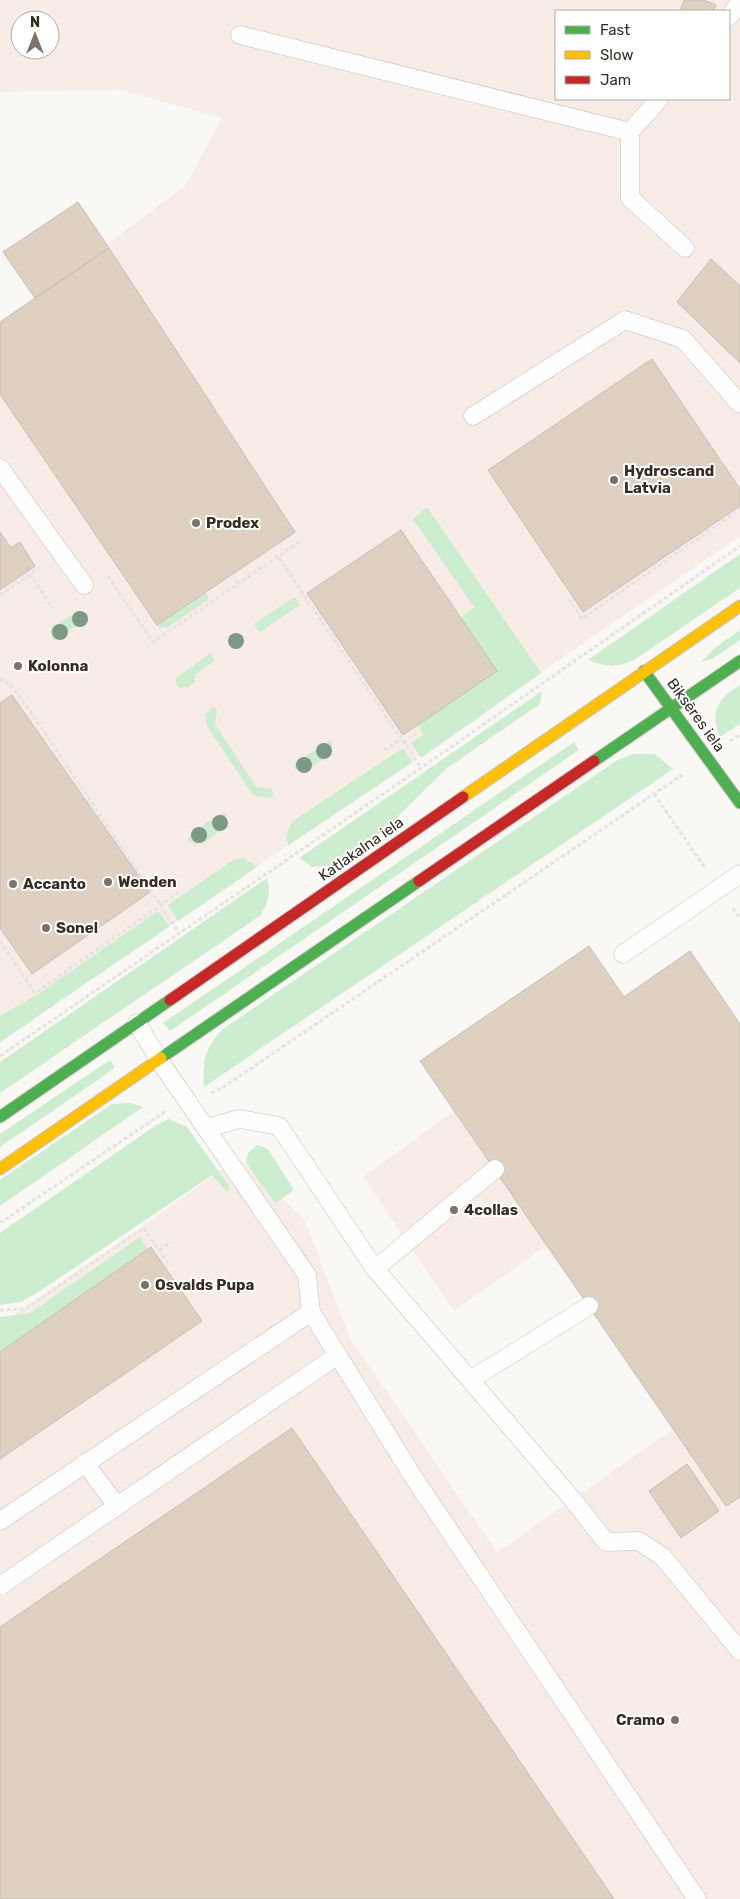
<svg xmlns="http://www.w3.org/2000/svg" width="740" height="1899" font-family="Rubik,sans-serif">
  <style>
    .commercial { fill: #f8ece6 }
    .industrial { fill: #f8ece7; fill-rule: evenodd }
    .green { fill: #cdedd1 }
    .building { fill: #ded1c2; stroke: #c3bdb7 }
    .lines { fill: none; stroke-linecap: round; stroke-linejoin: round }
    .lane-casing { stroke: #c5bfb9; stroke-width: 19 }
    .fast-casing { stroke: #c5bfb9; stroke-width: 13 }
    .slow-casing { stroke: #c5bfb9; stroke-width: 13 }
    .jam-casing { stroke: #c5bfb9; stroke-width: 13 }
    .path { stroke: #e6e4e3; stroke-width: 3; stroke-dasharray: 4 2.5; stroke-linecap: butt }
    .lane { stroke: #fefefe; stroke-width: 18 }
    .fast { stroke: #4caf50; stroke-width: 11 }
    .slow { stroke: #ffc107; stroke-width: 11 }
    .jam { stroke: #c62828; stroke-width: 11 }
    .tree { fill: #7d9b84 }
    .poi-dot { fill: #7b736b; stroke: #fff; stroke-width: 2 }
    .labels { text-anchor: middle; stroke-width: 4; stroke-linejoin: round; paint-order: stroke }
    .poi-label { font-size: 15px; font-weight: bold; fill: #362c21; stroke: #fff; text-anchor: start }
    .street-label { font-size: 15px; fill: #362c21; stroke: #fff }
  </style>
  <rect width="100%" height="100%" fill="#faf8f5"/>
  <!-- commercial -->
  <g class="commercial">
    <polygon points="222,118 409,391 550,607 569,653 0,1042 0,325 186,185"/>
    <polygon points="454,1111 547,1245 454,1311 363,1177"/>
    <polygon points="673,1429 726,1506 740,1497 740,1894 726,1887 496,1553"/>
  </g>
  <!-- industrial -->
  <g class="industrial">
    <path d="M0,0H740V536L569,653L550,607L409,391L222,118L122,90L0,92ZM556,11H729V99H556ZM20,20H50V50H20Z"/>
    <polygon points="238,1158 304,1219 350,1338 726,1886 740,1894 740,1899 0,1899 0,1324 102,1255"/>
  </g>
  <!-- green -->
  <g class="green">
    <polygon points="427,507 541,673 421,758 411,743 423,735 418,724 497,671 461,618 474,607 413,519"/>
    <path d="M740,554V588L634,660C614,668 608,667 588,660Z"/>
    <polygon points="206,592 209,599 168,627 159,628 157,625"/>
    <polygon points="295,597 300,605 260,632 254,624"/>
    <polygon points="80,611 88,614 88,619 53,641 50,631 53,626"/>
    <polygon points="740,630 740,640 714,658 701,662 716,647"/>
    <polygon points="211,653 215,661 195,674 195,682 188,687 179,688 175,682 176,678"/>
    <path d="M740,685V724L720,737C709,712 718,698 740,685Z"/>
    <polygon points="542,691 540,704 447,768 380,834 335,865 312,867 299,858"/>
    <polygon points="213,707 217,710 215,724 256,787 272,789 273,795 270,798 253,795 207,726 205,714"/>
    <path d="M331,740C336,755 316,764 305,770L295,769V763Z"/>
    <polygon points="574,742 579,750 170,1031 163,1023"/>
    <path d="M403,748L413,762L289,845C284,837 288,829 293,821Z"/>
    <path d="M632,754H655L673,769L204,1087C203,1060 204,1049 223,1029L616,761Z"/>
    <polygon points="219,814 226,814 225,827 205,842 194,844 188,840 190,835"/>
    <polygon points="244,858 257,867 178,921 168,905 233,860"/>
    <path d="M267,878C271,892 268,902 261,915L0,1093V1062Z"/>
    <polygon points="158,911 170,926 0,1042 0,1016 38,994"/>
    <polygon points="110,1060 115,1068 0,1147 0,1134"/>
    <polygon points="130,1103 143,1107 0,1206 0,1180 112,1104"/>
    <polygon points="169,1119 187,1127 229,1186 229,1190 227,1192 212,1175 43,1289 21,1302 0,1305 0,1233 155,1126"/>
    <polygon points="257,1145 268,1149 294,1190 275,1203 246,1163 248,1153"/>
    <polygon points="140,1237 148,1249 0,1352 0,1317 30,1313"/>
  </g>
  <!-- building -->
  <g class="building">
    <polygon points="684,0 703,0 716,5 713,11 680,11"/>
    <polygon points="78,202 109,248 35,298 3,252"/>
    <polygon points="109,248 295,532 157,625 0,394 0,322"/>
    <polygon points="711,259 740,286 740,363 677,302"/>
    <polygon points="652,359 740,489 740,506 583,612 488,470"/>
    <polygon points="401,530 497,671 403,735 307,593"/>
    <polygon points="0,532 11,548 20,542 35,566 0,590"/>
    <polygon points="12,695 150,892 32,974 0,928 0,703"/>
    <polygon points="589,946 624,997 690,951 740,1024 740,1497 726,1506 420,1061"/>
    <polygon points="151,1247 202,1321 0,1459 0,1352"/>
    <polygon points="292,1428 614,1899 0,1899 0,1627"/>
    <polygon points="687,1464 719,1511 681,1538 649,1491"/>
  </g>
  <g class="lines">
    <!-- lane casing -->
    <g class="lane-casing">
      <g id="lane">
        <polyline points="729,17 740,2"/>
        <polyline points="240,35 630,132 659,99"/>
        <polyline points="630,132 630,198 685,248"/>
        <polyline points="473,416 625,320 683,339 740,404"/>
        <polyline points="0,468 84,585"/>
        <polyline points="623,954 740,874"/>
        <polyline points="137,1023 159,1060 307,1275 311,1312 412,1475 697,1899"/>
        <polyline points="207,1128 239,1119 279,1126 375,1269 573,1500 606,1542 639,1541 663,1557 740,1651"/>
        <polyline points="375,1269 495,1169"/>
        <polyline points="470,1380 589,1306"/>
        <polyline points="85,1463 117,1506"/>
        <polyline points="0,1521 311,1312"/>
        <polyline points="0,1586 338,1355"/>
      </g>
    </g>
    <!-- fast casing -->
    <g class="fast-casing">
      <g id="fast">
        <polyline points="644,671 740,803"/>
        <polyline points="594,761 740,661"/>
        <polyline points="161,1058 419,881"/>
        <polyline points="0,1117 170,1000"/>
      </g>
    </g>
    <!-- slow casing -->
    <g class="slow-casing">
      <g id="slow">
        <polyline points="463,797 740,606"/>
        <polyline points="0,1169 161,1058"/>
      </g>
    </g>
    <!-- jam casing -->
    <g class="jam-casing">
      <g id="jam">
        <polyline points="419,881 594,761"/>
        <polyline points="170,1000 463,797"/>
      </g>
    </g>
    <!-- path -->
    <g class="path">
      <polyline points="279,558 421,768"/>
      <polyline points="30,574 52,608"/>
      <polyline points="233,574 239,584"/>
      <polyline points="108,576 153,642 299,542"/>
      <polyline points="0,595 40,567"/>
      <polyline points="569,599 582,619 740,509"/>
      <polyline points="0,681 3,679 14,689 43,730 179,933"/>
      <polyline points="730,741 740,735"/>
      <polyline points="403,742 416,734"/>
      <polyline points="384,750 401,739"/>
      <polyline points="654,794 705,868"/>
      <polyline points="733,908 740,918"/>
      <polyline points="0,941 35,993 181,891"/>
      <polyline points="0,1056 421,768 740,546"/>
      <polyline points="211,1093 222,1088 682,775"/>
      <polyline points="0,1223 166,1111"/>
      <polyline points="159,1250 171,1242"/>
      <polyline points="0,1310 25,1309 143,1228 168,1263"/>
    </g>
    <!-- lane -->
    <use href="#lane" class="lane"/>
    <!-- fast -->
    <use href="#fast" class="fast"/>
    <!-- slow -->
    <use href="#slow" class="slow"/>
    <!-- jam -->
    <use href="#jam" class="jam"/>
  </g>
  <!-- trees -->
  <g class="tree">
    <circle cx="80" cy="619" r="8"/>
    <circle cx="60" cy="632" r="8"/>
    <circle cx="236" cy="641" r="8"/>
    <circle cx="324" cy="751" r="8"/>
    <circle cx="304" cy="765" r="8"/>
    <circle cx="220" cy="823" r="8"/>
    <circle cx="199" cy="835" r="8"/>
  </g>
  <!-- markers -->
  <g class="poi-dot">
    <circle cx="614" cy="480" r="5"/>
    <circle cx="196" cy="523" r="5"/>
    <circle cx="18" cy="666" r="5"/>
    <circle cx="108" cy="882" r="5"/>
    <circle cx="13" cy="884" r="5"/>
    <circle cx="46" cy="928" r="5"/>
    <circle cx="454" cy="1210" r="5"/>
    <circle cx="145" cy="1285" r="5"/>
    <circle cx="675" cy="1720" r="5"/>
  </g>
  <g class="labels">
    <!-- poi labels -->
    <g class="poi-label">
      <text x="624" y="476">Hydroscand<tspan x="624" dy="17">Latvia</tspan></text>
      <text x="206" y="528">Prodex</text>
      <text x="28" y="671">Kolonna</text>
      <text x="118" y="887">Wenden</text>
      <text x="23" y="889">Accanto</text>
      <text x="56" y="933">Sonel</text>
      <text x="464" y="1215">4collas</text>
      <text x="155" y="1290">Osvalds Pupa</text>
      <text x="665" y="1725" text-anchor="end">Cramo</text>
    </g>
    <!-- street labels -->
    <g class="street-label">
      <text transform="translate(696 715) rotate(54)" y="5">Biksēres iela</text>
      <text transform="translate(361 849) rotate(-35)" y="5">Katlakalna iela</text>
    </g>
  </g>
  <!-- legend -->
  <rect x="555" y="10" width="175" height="90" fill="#ffffff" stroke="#afaba6"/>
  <rect x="565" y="26" width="25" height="8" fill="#4caf50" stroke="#afaba6"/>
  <text x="600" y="35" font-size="15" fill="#362c21">Fast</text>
  <rect x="565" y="51" width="25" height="8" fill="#ffc107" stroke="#afaba6"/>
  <text x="600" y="60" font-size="15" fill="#362c21">Slow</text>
  <rect x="565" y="76" width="25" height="8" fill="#c62828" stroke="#afaba6"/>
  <text x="600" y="85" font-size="15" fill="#362c21">Jam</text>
  <!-- north arrow -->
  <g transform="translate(35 35)"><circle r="24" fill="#ffffff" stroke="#afaba6"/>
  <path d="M0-4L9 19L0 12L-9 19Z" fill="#7b736b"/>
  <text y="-8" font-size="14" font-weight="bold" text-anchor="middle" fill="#362c21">N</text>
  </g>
</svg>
